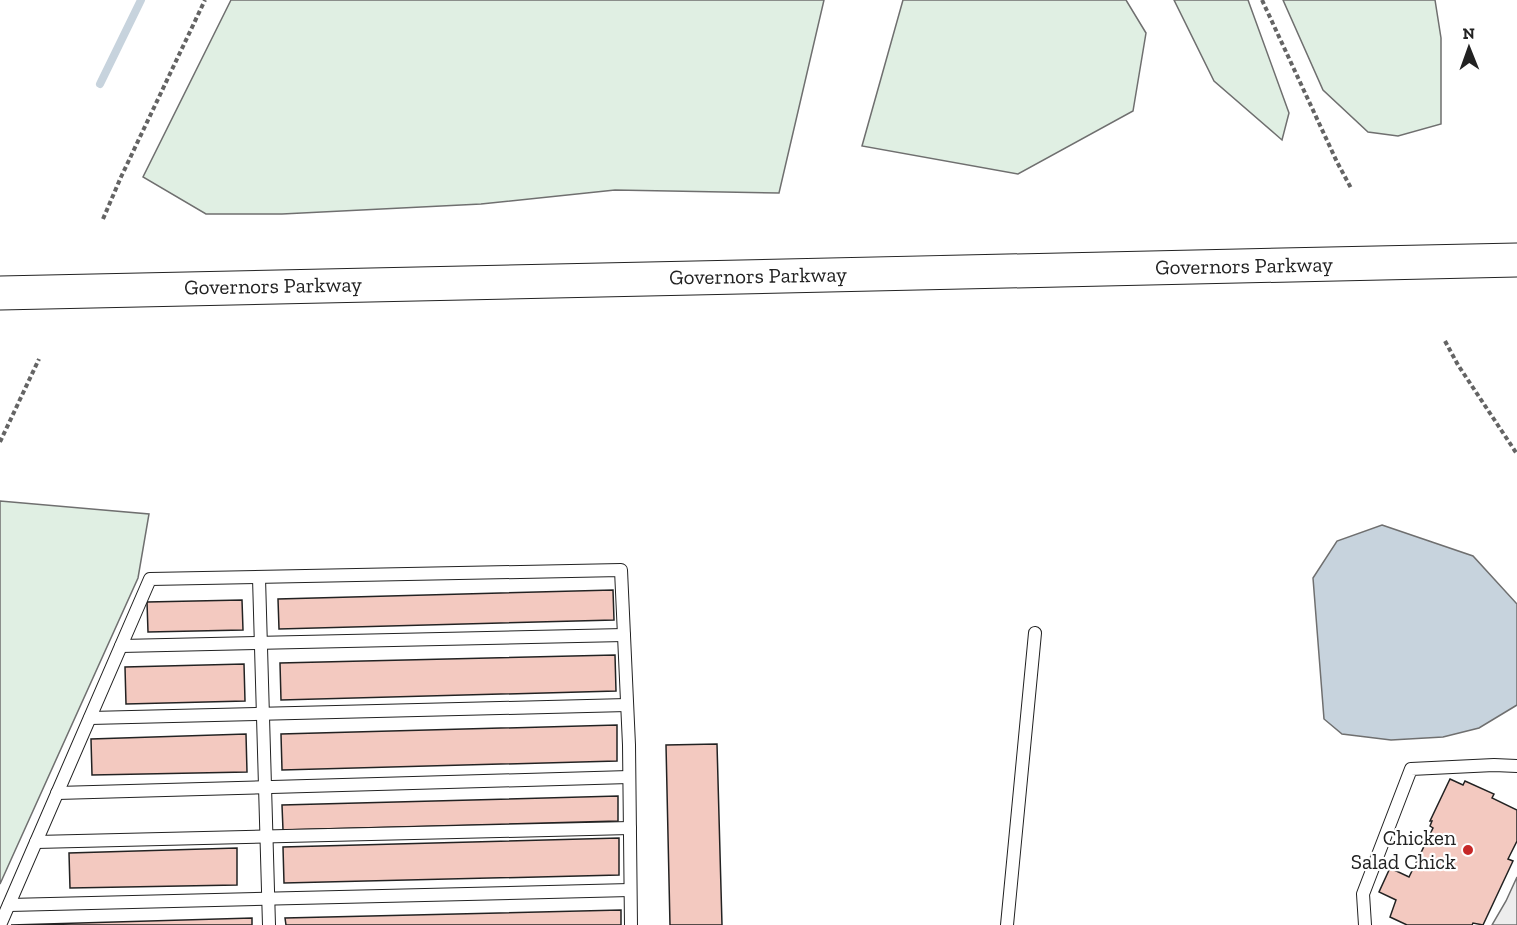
<svg xmlns="http://www.w3.org/2000/svg" width="1517" height="925" font-family="'Zilla Slab',serif">
  <style>
    .green { fill: #e0efe3; stroke: #6f6f6f; stroke-width: 1.5 }
    .parking { fill: #ededed; stroke: #6f6f6f; stroke-width: 1.5 }
    .water { fill: #c7d3dd; stroke: #6f6f6f; stroke-width: 1.5 }
    .lines { fill: none; stroke-linecap: round; stroke-linejoin: round }
    .stream { stroke: #c7d3dd; stroke-width: 8 }
    .building { fill: #f3c9c0; stroke: #222; stroke-width: 1.5 }
    .lane-casing { stroke: #222; stroke-width: 14 }
    .primary-casing { stroke: #222; stroke-width: 35 }
    .path { stroke: #646464; stroke-width: 4; stroke-dasharray: 4.5 3; stroke-linecap: butt }
    .lane { stroke: #fff; stroke-width: 12 }
    .primary { stroke: #fff; stroke-width: 33 }
    .poi-dot { fill: #c62828; stroke: #fff; stroke-width: 2 }
    .labels { text-anchor: middle; stroke-width: 4.5; stroke-linejoin: round; paint-order: stroke }
    .street-label { font-size: 21px; fill: #222; stroke: #fff }
    .poi-label { font-size: 21px; fill: #222; stroke: #fff; text-anchor: end }
  </style>
  <rect width="100%" height="100%" fill="#fff"/>
  <!-- green -->
  <g class="green">
    <polygon points="231,0 824,0 779,193 615,190 481,204 282,214 206,214 143,177"/>
    <polygon points="903,0 1126,0 1146,33 1133,111 1018,174 862,146"/>
    <polygon points="1174,0 1248,0 1289,113 1282,140 1214,81"/>
    <polygon points="1283,0 1435,0 1441,38 1441,124 1398,136 1368,132 1323,90"/>
    <polygon points="0,501 149,514 138,578 0,884"/>
  </g>
  <!-- parking -->
  <polygon class="parking" points="1517,877 1517,925 1492,925 1506,901"/>
  <!-- water -->
  <polygon class="water" points="1382,525 1473,556 1517,604 1517,705 1479,728 1443,737 1391,740 1342,734 1324,719 1313,578 1337,541"/>
  <g class="lines">
    <!-- stream -->
    <polyline class="stream" points="100,84 141,0"/>
  </g>
  <!-- building -->
  <g class="building">
    <polygon points="613,590 614,620 279,629 278,599"/>
    <polygon points="242,600 243,630 148,632 147,602"/>
    <polygon points="615,655 616,691 281,700 280,663"/>
    <polygon points="244,664 245,701 126,704 125,667"/>
    <polygon points="617,725 617,761 282,770 281,734"/>
    <polygon points="246,734 247,772 92,775 91,739"/>
    <polygon points="717,744 722,925 670,925 666,745"/>
    <polygon points="1450,779 1463,785 1465,781 1494,794 1492,798 1517,810 1517,841 1508,859 1513,861 1483,925 1473,923 1472,925 1407,925 1390,917 1396,900 1379,892 1390,868 1409,877 1433,828 1430,826 1432,821 1430,821"/>
    <polygon points="618,796 618,821 283,830 282,805"/>
    <polygon points="619,838 619,875 284,883 283,847"/>
    <polygon points="237,848 237,885 70,888 69,853"/>
    <polygon points="621,910 621,925 286,925 285,918"/>
    <polygon points="252,918 252,925 11,925"/>
  </g>
  <g class="lines">
    <!-- lane casing -->
    <g class="lane-casing">
      <g id="lane">
        <polyline points="259,578 269,925"/>
        <polyline points="121,646 624,635"/>
        <polyline points="90,718 627,705"/>
        <polyline points="57,793 629,777"/>
        <polyline points="36,842 630,828"/>
        <polyline points="9,905 630,890"/>
        <polyline points="0,925 150,579 621,570 629,745 631,925"/>
        <polyline points="1007,925 1035,633"/>
        <polyline points="1365,925 1363,894 1411,769 1494,765 1517,766"/>
      </g>
    </g>
    <!-- primary casing -->
    <g class="primary-casing">
      <polyline id="primary" points="0,293 1517,260"/>
    </g>
    <!-- path -->
    <g class="path">
      <polyline points="1262,0 1337,162 1351,188"/>
      <polyline points="103,219 121,177 205,0"/>
      <polyline points="1445,341 1458,365 1517,454"/>
      <polyline points="0,442 39,359"/>
    </g>
    <!-- lane -->
    <use href="#lane" class="lane"/>
    <!-- primary -->
    <use href="#primary" class="primary"/>
  </g>
  <!-- markers -->
  <circle class="poi-dot" cx="1468" cy="850" r="6"/>
  <g class="labels">
    <!-- street labels -->
    <g class="street-label">
      <text transform="translate(1244 266) rotate(-1)" y="7">Governors Parkway</text>
      <text transform="translate(758 276) rotate(-1)" y="7">Governors Parkway</text>
      <text transform="translate(273 286) rotate(-1)" y="7">Governors Parkway</text>
    </g>
    <!-- poi labels -->
    <g class="poi-label">
      <text x="1456" y="845">Chicken<tspan x="1456" dy="24">Salad Chick</tspan></text>
    </g>
  </g>
  <!-- north arrow -->
  <g transform="translate(1469 48) rotate(359)" stroke="#ffffff" stroke-width="4.5" paint-order="stroke">
  <path d="M0-4.5L10 22L0 15L-10 22Z" fill="#222222"/>
  <text y="-9" font-size="16" font-weight="bold" text-anchor="middle" fill="#222222">N</text>
  </g>
</svg>
